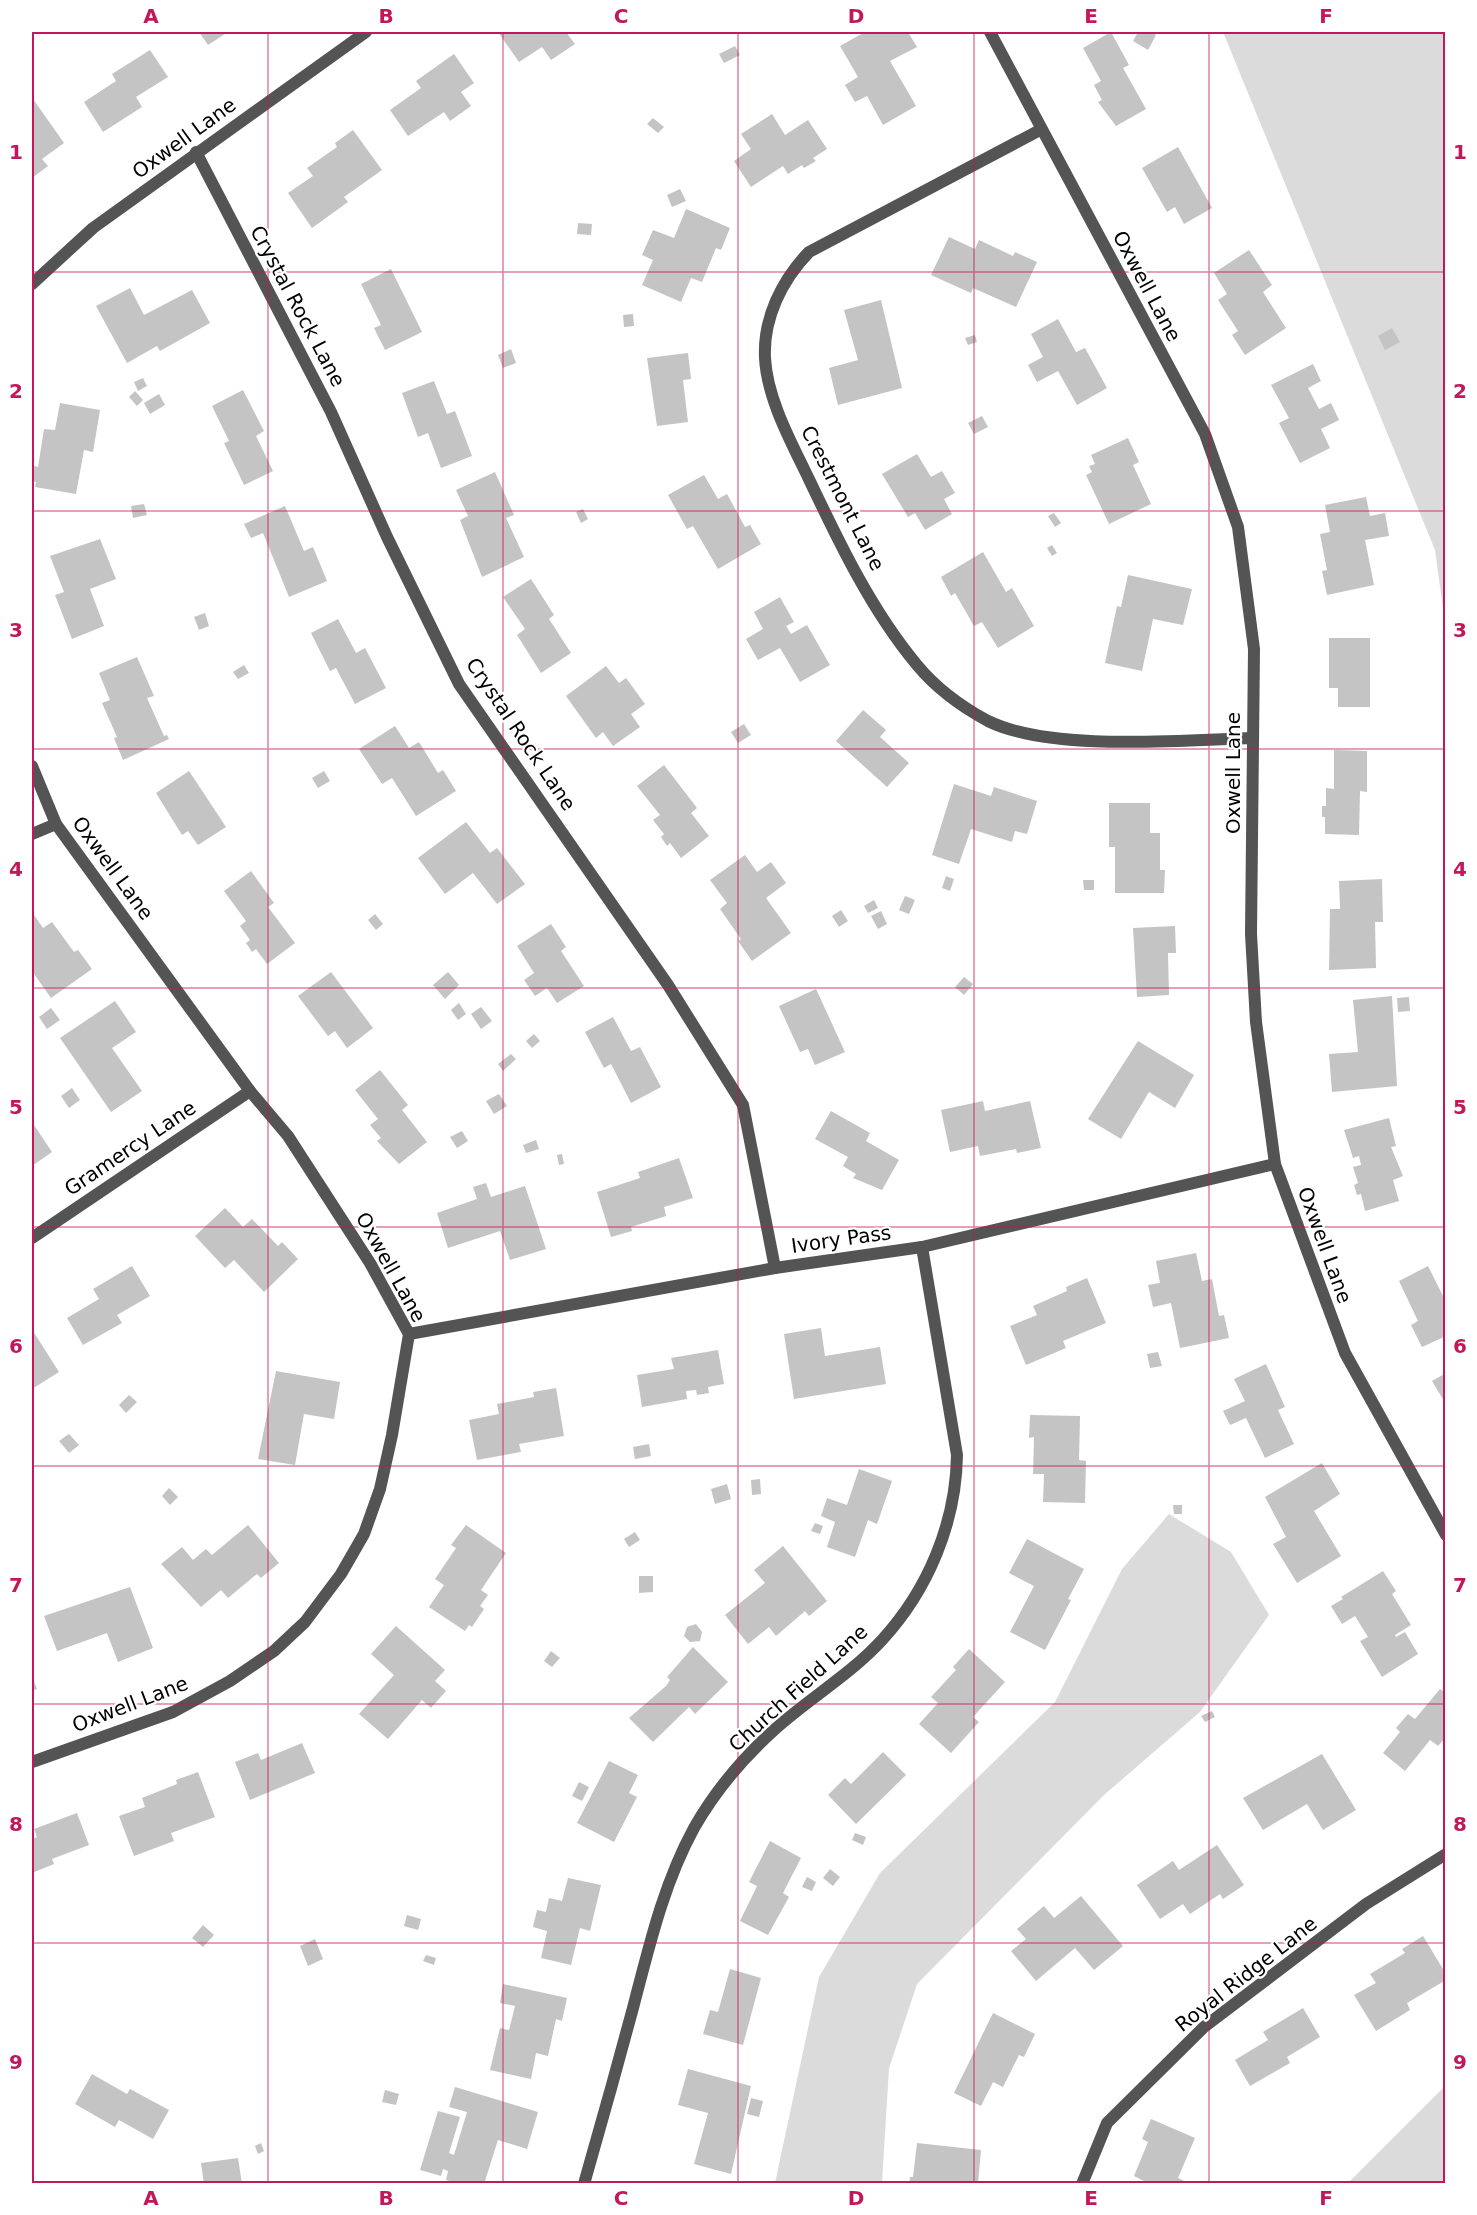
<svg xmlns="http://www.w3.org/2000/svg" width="1477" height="2215" font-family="'DejaVu Sans',sans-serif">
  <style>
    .green { fill: #dbdbdb }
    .building { fill: #c4c4c4 }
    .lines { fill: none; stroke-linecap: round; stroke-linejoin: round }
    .minor { stroke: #545454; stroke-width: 12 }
    .grid { fill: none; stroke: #c2185b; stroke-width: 1.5; stroke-opacity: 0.55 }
    .labels { text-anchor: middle; stroke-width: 4.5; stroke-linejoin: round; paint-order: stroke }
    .street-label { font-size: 20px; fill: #000; stroke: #fff }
    .neatline { fill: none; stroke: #c2185b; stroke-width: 2 }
    .grid-label { font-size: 20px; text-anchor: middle; font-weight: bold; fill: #c2185b }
  </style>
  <rect width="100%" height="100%" fill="#fff"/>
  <!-- green -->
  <g class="green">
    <polygon points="1223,32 1445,32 1445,623 1435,550"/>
    <polygon points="1169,1514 1231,1552 1269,1615 1200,1712 1104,1795 917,1984 889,2068 882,2183 775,2183 819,1977 880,1873 1055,1702 1122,1569"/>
    <polygon points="1445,2086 1445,2183 1347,2183 1348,2183"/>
  </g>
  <!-- building -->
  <g class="building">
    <polygon points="199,32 228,32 208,45"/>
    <polygon points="498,32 566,32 575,44 551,60 542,47 519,62"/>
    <polygon points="865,32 908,32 917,47 890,61 916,106 883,125 867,96 855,102 845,85 858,77 840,46"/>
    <polygon points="1111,32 1129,65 1123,68 1146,109 1116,126 1098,102 1102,100 1094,85 1101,81 1083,48"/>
    <polygon points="1138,32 1151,32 1156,35 1148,50 1133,41"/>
    <polygon points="735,46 740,55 724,63 719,54"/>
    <polygon points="150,50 168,77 136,97 142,107 103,132 84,102 116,81 112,74"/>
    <polygon points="454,54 474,83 461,92 471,106 450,121 444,112 408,136 390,110 421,88 416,81"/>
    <polygon points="33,99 64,143 42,159 48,166 32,178"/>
    <polygon points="772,114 785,135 808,120 827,149 813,158 816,161 804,168 802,165 788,174 783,166 751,187 734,161 751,149 741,134"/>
    <polygon points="653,118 664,127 658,133 647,124"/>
    <polygon points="353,130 382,170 344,197 348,202 312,228 288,193 313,176 307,168 337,147 335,143"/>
    <polygon points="1178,147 1212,208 1184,224 1175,207 1167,212 1142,168"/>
    <polygon points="680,189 686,201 672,207 667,195"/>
    <polygon points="686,209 730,228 721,250 716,248 702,282 691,278 681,302 642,285 653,260 642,255 653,230 674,238"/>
    <polygon points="578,223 592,224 591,235 577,234"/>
    <polygon points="949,237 975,249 979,240 1013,256 1015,252 1037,262 1016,307 973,288 971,293 931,275"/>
    <polygon points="1249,250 1272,285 1263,292 1286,328 1245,355 1232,335 1238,331 1218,300 1227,294 1214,273"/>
    <polygon points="391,269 422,332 385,350 374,328 381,325 361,284"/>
    <polygon points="130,288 144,315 192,290 210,323 160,351 157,346 127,363 96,306"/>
    <polygon points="881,300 902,388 838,405 829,368 858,360 844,310"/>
    <polygon points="633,314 634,326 624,327 623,315"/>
    <polygon points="1058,319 1076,352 1085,348 1107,388 1077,405 1058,371 1037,382 1028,365 1043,357 1031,334"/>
    <polygon points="1392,328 1400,342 1385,350 1378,336"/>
    <polygon points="975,335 977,342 968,345 965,338"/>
    <polygon points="511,349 516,363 503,368 498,355"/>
    <polygon points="688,353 691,379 683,380 688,422 657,426 647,358"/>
    <polygon points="1313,364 1321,381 1308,388 1319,409 1331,403 1339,420 1321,429 1330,448 1300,463 1279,423 1289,418 1271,385"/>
    <polygon points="143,378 147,386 138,391 134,382"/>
    <polygon points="434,381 447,414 455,411 472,456 441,468 428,433 418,437 402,393"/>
    <polygon points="243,390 264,431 256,436 273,471 244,485 224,443 229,441 212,406"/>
    <polygon points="135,391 143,400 137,406 129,397"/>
    <polygon points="159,394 165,405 150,414 144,403"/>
    <polygon points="60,403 100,410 93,452 84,450 76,494 35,487 36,482 32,481 34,466 38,467 44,429 55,430"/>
    <polygon points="982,416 988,427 974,434 968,423"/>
    <polygon points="1128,438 1139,462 1133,465 1151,504 1109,524 1086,475 1092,472 1089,466 1095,464 1091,455"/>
    <polygon points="917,454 931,477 942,471 955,493 944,499 952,514 925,530 915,513 908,517 882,474"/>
    <polygon points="495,472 514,515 506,518 524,557 482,577 460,520 468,516 456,490"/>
    <polygon points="704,475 718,499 727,494 745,527 750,525 761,544 718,569 693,526 687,529 668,495"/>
    <polygon points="1366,497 1370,516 1385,513 1389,536 1365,540 1374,585 1327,595 1322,571 1327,570 1320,534 1330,532 1325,505"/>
    <polygon points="144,504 147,515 133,518 131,506"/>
    <polygon points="285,506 304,551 313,547 327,581 289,597 263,533 251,538 244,524"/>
    <polygon points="583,509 588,519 581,523 576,512"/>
    <polygon points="1054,513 1061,523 1055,527 1048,516"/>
    <polygon points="100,539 116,579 90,589 104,626 72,639 55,595 64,592 50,556"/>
    <polygon points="1052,545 1057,553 1052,556 1047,548"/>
    <polygon points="983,552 1006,592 1012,588 1034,626 998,648 982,622 974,626 955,593 951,596 941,577"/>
    <polygon points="1128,575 1192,589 1183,625 1153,619 1142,671 1105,663 1117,606 1121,607"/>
    <polygon points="531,579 554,615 549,619 571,653 541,673 517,635 525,629 503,597"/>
    <polygon points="780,597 794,622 786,626 791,634 807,625 830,665 800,682 780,648 758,660 746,639 763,629 754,612"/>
    <polygon points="205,613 209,626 199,630 194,617"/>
    <polygon points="338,619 356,653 365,648 386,688 355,704 336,668 330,671 311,633"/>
    <polygon points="1329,638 1370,638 1370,707 1338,707 1338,688 1329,688"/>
    <polygon points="137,657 154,696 147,698 164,736 167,735 169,739 123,760 114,738 117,737 102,703 110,700 99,673"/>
    <polygon points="244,665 249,673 238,679 233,672"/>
    <polygon points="606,666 619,683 626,678 645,704 631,714 640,727 613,746 603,732 596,738 566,696"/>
    <polygon points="863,710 886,730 880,737 909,763 887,787 836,741"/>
    <polygon points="744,724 751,735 738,743 731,732"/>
    <polygon points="395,726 409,748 419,742 438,773 443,770 456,791 416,816 392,778 382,784 359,749"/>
    <polygon points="1334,750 1367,751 1367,792 1360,791 1359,835 1325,834 1325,817 1322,817 1322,806 1326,806 1326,788 1334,789"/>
    <polygon points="664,765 697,808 691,813 709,836 681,858 670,843 667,846 661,837 664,834 653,820 660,815 637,786"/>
    <polygon points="189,771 226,827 198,845 188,831 182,835 156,793"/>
    <polygon points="324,771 330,781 318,788 312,778"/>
    <polygon points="954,784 991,796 994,787 1037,801 1027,834 1015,831 1012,842 971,829 959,864 932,855"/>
    <polygon points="1109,803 1150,803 1150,833 1160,833 1160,870 1165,870 1164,893 1115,893 1115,847 1109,847"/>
    <polygon points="466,822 490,853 497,848 525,884 497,904 473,873 445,894 418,858"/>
    <polygon points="745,855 757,872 771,862 786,883 766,898 791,933 752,961 738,941 741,939 720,909 727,903 710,880"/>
    <polygon points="251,871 274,903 268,907 295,943 267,964 256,949 252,952 246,943 250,940 240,926 246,921 224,891"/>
    <polygon points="946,876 954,879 950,891 942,888"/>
    <polygon points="1382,879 1383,922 1375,922 1376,968 1329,970 1330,909 1340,909 1339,881"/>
    <polygon points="1083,880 1094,880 1094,890 1084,890"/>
    <polygon points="905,896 915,900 909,914 899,910"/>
    <polygon points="874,900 878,908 868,913 864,906"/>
    <polygon points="841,910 848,921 839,927 832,916"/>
    <polygon points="881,911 887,924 878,929 871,916"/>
    <polygon points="32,912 43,928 52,922 74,952 78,950 92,969 51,998 32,971"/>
    <polygon points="375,914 383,924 376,930 368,920"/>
    <polygon points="551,924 566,947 561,951 584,986 557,1003 547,988 535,996 524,980 534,973 517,946"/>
    <polygon points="1175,926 1176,953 1168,953 1169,995 1137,997 1133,928"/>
    <polygon points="331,972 373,1028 347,1048 335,1031 328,1036 298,996"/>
    <polygon points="448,972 459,985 445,999 433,985"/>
    <polygon points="964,977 973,984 964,995 955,987"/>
    <polygon points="816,989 845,1052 815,1065 808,1049 800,1052 779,1006"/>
    <polygon points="1392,996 1397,1086 1332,1092 1329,1054 1358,1052 1353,1000"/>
    <polygon points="1409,997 1410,1011 1398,1012 1397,998"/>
    <polygon points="115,1001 136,1032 112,1048 142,1091 111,1112 60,1038"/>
    <polygon points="459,1003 466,1014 458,1020 451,1010"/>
    <polygon points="481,1007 492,1021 481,1029 471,1014"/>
    <polygon points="51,1008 60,1020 47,1029 39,1017"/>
    <polygon points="613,1017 631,1051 640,1047 661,1087 631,1103 611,1064 604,1068 585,1032"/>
    <polygon points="534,1034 540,1041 532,1048 526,1041"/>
    <polygon points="1138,1041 1194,1075 1175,1108 1149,1092 1121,1139 1088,1119"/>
    <polygon points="511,1054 516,1059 503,1071 498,1064"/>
    <polygon points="380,1070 408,1105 402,1110 427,1142 399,1164 377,1141 381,1138 370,1125 378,1119 355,1090"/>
    <polygon points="72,1088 80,1100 69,1108 61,1096"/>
    <polygon points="499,1094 507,1106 494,1114 486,1101"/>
    <polygon points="983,1101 985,1111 1030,1101 1041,1148 1017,1153 1016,1149 980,1156 978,1146 950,1152 941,1110"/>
    <polygon points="831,1111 870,1133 866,1141 899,1160 882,1190 853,1178 856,1174 843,1166 848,1157 815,1139"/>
    <polygon points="1389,1118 1396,1146 1391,1147 1403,1176 1393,1180 1399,1201 1365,1211 1361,1194 1357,1195 1354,1185 1358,1183 1353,1167 1361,1165 1359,1156 1353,1158 1344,1130"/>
    <polygon points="32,1122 52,1152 32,1166"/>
    <polygon points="462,1131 468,1141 457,1148 450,1137"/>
    <polygon points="536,1140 539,1149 526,1153 523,1145"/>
    <polygon points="562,1154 564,1164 559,1165 557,1155"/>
    <polygon points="679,1158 693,1198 664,1207 666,1216 631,1227 632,1231 611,1237 597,1192 640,1178 638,1172"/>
    <polygon points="486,1183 491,1197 525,1186 546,1249 510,1260 500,1231 448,1248 437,1213 477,1199 473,1187"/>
    <polygon points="225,1208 243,1227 252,1219 278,1246 282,1242 298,1259 264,1292 234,1260 225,1268 195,1236"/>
    <polygon points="1196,1253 1202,1281 1212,1279 1219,1316 1224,1315 1229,1338 1180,1348 1171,1303 1153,1307 1148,1285 1160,1283 1156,1261"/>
    <polygon points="132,1266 150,1296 117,1315 122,1323 83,1345 67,1318 99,1299 93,1289"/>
    <polygon points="1428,1266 1446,1302 1446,1336 1422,1347 1411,1325 1418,1321 1399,1281"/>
    <polygon points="1087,1278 1106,1323 1063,1341 1066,1348 1026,1365 1010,1326 1037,1315 1033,1306 1067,1291 1066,1287"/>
    <polygon points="821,1328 825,1356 880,1347 886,1384 794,1399 784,1334"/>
    <polygon points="33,1331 59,1372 32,1389 32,1332"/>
    <polygon points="718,1350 724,1384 708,1387 709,1393 697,1395 696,1390 686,1391 687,1399 642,1407 637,1375 674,1369 671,1358"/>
    <polygon points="1158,1352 1162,1366 1150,1368 1147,1354"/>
    <polygon points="1266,1364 1285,1407 1278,1410 1294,1444 1265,1458 1246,1418 1230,1425 1223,1411 1245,1401 1234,1379"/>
    <polygon points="276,1371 340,1382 334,1419 304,1414 295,1465 258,1459"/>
    <polygon points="1446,1373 1446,1400 1444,1401 1432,1381"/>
    <polygon points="556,1388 564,1436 519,1444 521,1452 477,1460 469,1420 499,1414 497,1404 534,1397 533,1392"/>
    <polygon points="129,1395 137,1402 126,1413 119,1405"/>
    <polygon points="1030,1415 1080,1416 1079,1460 1086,1461 1085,1503 1043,1502 1044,1474 1033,1474 1034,1437 1029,1438"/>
    <polygon points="69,1434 79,1445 69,1453 59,1441"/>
    <polygon points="649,1444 651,1456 635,1459 633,1447"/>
    <polygon points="1322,1463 1340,1494 1314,1511 1341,1556 1297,1583 1273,1544 1286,1537 1265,1497"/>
    <polygon points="859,1469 892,1481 877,1524 868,1520 855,1557 827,1547 835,1522 821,1516 827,1498 847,1505"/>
    <polygon points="760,1479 761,1494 752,1495 751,1480"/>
    <polygon points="727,1484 731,1499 715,1504 711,1489"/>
    <polygon points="169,1488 178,1497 170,1505 162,1496"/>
    <polygon points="1173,1505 1182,1505 1182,1514 1174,1514"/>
    <polygon points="815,1523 823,1526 820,1534 811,1531"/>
    <polygon points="248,1525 279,1563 261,1578 257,1574 228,1598 221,1590 201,1607 161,1564 182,1547 193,1560 206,1549 212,1555"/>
    <polygon points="466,1525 506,1553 481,1590 488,1595 480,1606 484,1609 472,1627 469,1625 465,1631 429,1607 444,1585 435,1579 456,1548 451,1545"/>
    <polygon points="635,1532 640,1540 629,1547 624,1539"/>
    <polygon points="1027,1539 1084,1569 1068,1599 1071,1600 1045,1650 1010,1632 1034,1586 1009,1573"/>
    <polygon points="783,1546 827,1601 809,1616 805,1611 776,1636 769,1627 748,1644 725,1615 765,1583 754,1570"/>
    <polygon points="1383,1571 1396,1591 1392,1594 1411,1625 1395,1635 1396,1637 1405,1632 1418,1654 1382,1677 1360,1641 1368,1637 1355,1616 1342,1624 1331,1606 1343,1599 1341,1597"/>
    <polygon points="639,1576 653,1576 653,1592 639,1593"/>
    <polygon points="130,1587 153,1648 118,1662 107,1633 57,1651 44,1616"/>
    <polygon points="696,1624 702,1632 700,1641 690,1642 684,1636 687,1627"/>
    <polygon points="396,1626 445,1670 435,1681 446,1691 431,1708 422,1700 388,1739 359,1714 394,1675 371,1654"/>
    <polygon points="693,1647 728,1682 695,1714 689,1707 653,1742 629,1718 666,1686 670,1680 667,1677"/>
    <polygon points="969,1649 1005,1682 973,1717 979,1722 951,1753 919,1724 938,1703 931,1697 956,1670 953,1667"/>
    <polygon points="551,1651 560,1658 552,1667 544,1661"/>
    <polygon points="32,1676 37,1689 32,1691"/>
    <polygon points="1440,1689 1446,1693 1446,1737 1438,1746 1430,1740 1405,1771 1383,1753 1400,1732 1396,1728 1408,1714 1415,1719"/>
    <polygon points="1212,1711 1215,1717 1205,1722 1201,1716"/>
    <polygon points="302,1743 315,1773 250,1800 235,1762 258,1753 261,1760"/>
    <polygon points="883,1752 906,1775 856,1824 828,1795 845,1778 851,1784"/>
    <polygon points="1322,1754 1356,1810 1323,1830 1307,1804 1263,1830 1243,1798"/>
    <polygon points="609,1761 638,1775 629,1793 637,1797 614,1842 577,1823"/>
    <polygon points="198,1772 215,1817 171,1833 174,1841 134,1856 119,1816 145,1807 142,1798 177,1784 176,1780"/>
    <polygon points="579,1782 589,1787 582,1801 572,1796"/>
    <polygon points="77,1813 89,1845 52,1859 54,1864 32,1873 32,1839 37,1837 34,1829"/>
    <polygon points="855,1833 866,1837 863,1845 852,1840"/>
    <polygon points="770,1841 801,1858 783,1893 789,1897 768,1935 740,1921 757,1886 749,1882"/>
    <polygon points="1217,1845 1244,1885 1223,1899 1220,1894 1190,1914 1183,1904 1160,1919 1137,1885 1173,1861 1179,1870"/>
    <polygon points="830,1869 840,1877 833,1886 823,1878"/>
    <polygon points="807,1877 816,1882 812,1891 802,1887"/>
    <polygon points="568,1878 601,1885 590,1931 580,1928 571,1965 541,1958 547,1931 533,1927 537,1910 546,1912 549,1898 562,1901"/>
    <polygon points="1081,1896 1123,1946 1094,1970 1075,1948 1036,1981 1011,1951 1026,1939 1017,1929 1044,1906 1054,1918"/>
    <polygon points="407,1915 421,1919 418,1930 404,1926"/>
    <polygon points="203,1925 214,1935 203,1947 192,1938"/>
    <polygon points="1423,1936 1446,1974 1446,1980 1407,2003 1410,2010 1376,2031 1354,1995 1376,1983 1370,1974 1405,1953 1402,1949"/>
    <polygon points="315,1939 323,1959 308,1966 300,1946"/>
    <polygon points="426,1955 436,1958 434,1965 423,1961"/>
    <polygon points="730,1969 761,1978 743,2045 703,2034 710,2010 718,2012"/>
    <polygon points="503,1984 567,1998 562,2021 556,2019 548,2056 536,2053 531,2079 490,2070 500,2028 509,2030 515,2006 500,2003"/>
    <polygon points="1303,2008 1320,2037 1287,2057 1290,2063 1250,2086 1235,2060 1268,2040 1263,2032"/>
    <polygon points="993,2013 1035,2034 1024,2057 1019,2055 1003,2087 993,2082 981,2106 954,2093"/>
    <polygon points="688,2069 751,2086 731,2174 694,2164 708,2113 678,2105"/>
    <polygon points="92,2074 127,2094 130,2089 169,2110 153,2139 119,2120 115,2127 75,2104"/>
    <polygon points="455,2087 538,2112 527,2149 498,2140 484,2184 459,2184 446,2180 448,2171 443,2169 441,2176 420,2170 438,2111 460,2117 449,2153 454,2155 467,2112 449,2107"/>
    <polygon points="385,2090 399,2094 396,2105 382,2102"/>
    <polygon points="751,2098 763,2101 759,2117 747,2114"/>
    <polygon points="1151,2119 1195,2138 1178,2178 1191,2184 1143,2184 1144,2181 1134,2176 1148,2142 1142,2139"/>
    <polygon points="261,2143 264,2151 258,2154 255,2146"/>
    <polygon points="917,2143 981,2150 978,2184 909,2184 910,2177 913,2177"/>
    <polygon points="238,2158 242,2184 204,2184 201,2163"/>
  </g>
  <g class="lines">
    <!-- minor -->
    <g class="minor">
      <polyline points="990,32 1205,434 1238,527 1254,649 1251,934 1256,1022 1275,1164 1345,1353 1446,1535"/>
      <path d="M1040,130L809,252C782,280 763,318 765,358C767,397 789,438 806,473C837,538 870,609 917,665C936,688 962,707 988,721C1051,752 1182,740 1253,738"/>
      <polyline points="196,152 331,412 387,537 459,684 668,985 743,1105 775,1268"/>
      <polyline points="32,284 93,228 366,32"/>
      <polyline points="32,766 56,824 250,1091 288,1136 370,1263 409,1334 392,1435 380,1489 364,1534 341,1574 305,1622 274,1651 230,1681 173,1712 32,1762"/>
      <polyline points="32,834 56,824"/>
      <polyline points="32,1238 250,1091"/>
      <polyline points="409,1334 775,1268 922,1247 1275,1164"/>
      <path d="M584,2184C601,2125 617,2067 633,2008C649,1947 663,1885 694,1828C715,1791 742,1759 774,1730C808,1699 850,1675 882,1640C928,1590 956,1523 957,1455L922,1247"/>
      <polyline points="1082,2184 1107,2123 1204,2027 1366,1904 1446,1854"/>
    </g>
  </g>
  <!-- grid -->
  <path class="grid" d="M268,32V2184M503,32V2184M738,32V2184M974,32V2184M1209,32V2184M32,272H1446M32,511H1446M32,749H1446M32,988H1446M32,1227H1446M32,1466H1446M32,1704H1446M32,1943H1446"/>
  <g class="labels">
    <!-- street labels -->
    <g class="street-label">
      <text transform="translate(184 138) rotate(-36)" y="7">Oxwell Lane</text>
      <text transform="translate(1147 286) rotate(62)" y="7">Oxwell Lane</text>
      <text transform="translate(298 306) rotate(62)" y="7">Crystal Rock Lane</text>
      <text transform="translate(843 498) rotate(63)" y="7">Crestmont Lane</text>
      <text transform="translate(521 734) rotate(56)" y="7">Crystal Rock Lane</text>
      <text transform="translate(1233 773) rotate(-90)" y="7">Oxwell Lane</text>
      <text transform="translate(113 868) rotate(54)" y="7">Oxwell Lane</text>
      <text transform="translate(130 1148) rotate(-34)" y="7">Gramercy Lane</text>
      <text transform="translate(841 1239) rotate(-8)" y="7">Ivory Pass</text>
      <text transform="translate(1325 1245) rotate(70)" y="7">Oxwell Lane</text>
      <text transform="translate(391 1267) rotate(61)" y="7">Oxwell Lane</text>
      <text transform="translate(798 1688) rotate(-42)" y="7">Church Field Lane</text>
      <text transform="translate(130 1704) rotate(-21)" y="7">Oxwell Lane</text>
      <text transform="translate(1246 1974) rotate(-38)" y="7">Royal Ridge Lane</text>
    </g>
  </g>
  <!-- border -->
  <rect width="1477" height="2215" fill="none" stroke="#ffffff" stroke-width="66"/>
  <rect x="33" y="33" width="1411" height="2149" class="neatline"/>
  <g class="grid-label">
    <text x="151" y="23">A</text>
    <text x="386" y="23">B</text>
    <text x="621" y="23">C</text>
    <text x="856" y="23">D</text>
    <text x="1091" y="23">E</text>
    <text x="1326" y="23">F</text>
    <text x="16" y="159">1</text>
    <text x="1460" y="159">1</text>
    <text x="16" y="398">2</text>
    <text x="1460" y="398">2</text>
    <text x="16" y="637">3</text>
    <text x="1460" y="637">3</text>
    <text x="16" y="876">4</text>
    <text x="1460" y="876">4</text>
    <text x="16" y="1114">5</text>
    <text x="1460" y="1114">5</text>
    <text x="16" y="1353">6</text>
    <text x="1460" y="1353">6</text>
    <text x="16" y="1592">7</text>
    <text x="1460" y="1592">7</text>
    <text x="16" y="1831">8</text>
    <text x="1460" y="1831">8</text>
    <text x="16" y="2069">9</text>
    <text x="1460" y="2069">9</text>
    <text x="151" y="2205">A</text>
    <text x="386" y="2205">B</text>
    <text x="621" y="2205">C</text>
    <text x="856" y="2205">D</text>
    <text x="1091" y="2205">E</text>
    <text x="1326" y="2205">F</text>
  </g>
</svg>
